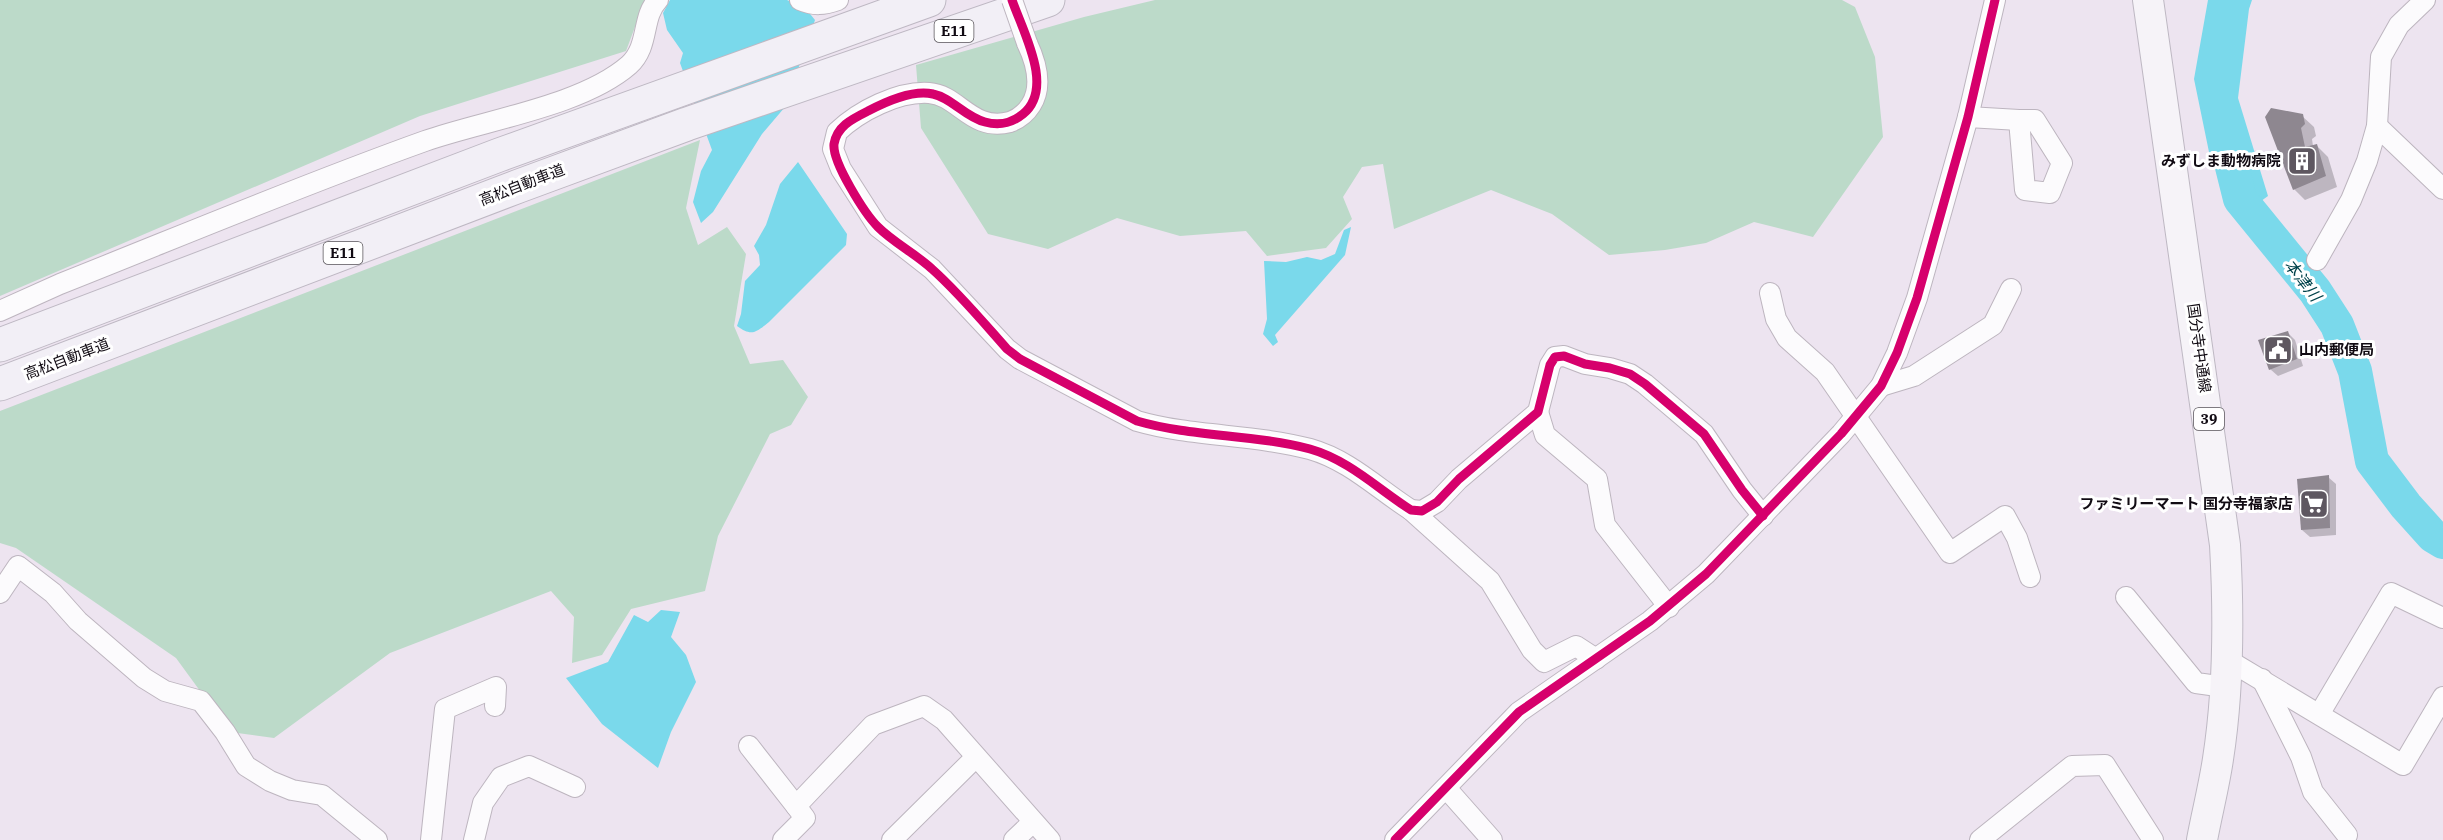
<svg xmlns="http://www.w3.org/2000/svg" width="2443" height="840" font-family="'IBM Plex Serif','Noto Sans JP',serif">
  <style>
    .green { fill: #bcdac9 }
    .water { fill: #7ad9eb }
    .shadow { fill: #0003 }
    .lines { fill: none; stroke-linecap: round; stroke-linejoin: round }
    .river { stroke: #7ad9eb; stroke-width: 34 }
    .building { fill: #8e8790 }
    .minor-casing { stroke: #bdb5bf; stroke-width: 22 }
    .primary-casing { stroke: #beb8c3; stroke-width: 32 }
    .motorway-casing { stroke: #beb8c3; stroke-width: 35 }
    .minor { stroke: #fcfbfd; stroke-width: 20 }
    .primary { stroke: #f6f3f8; stroke-width: 30 }
    .motorway { stroke: #f2eff6; stroke-width: 33 }
    .minor-bridge-casing { stroke: #bdb5bf; stroke-width: 22; stroke-linecap: butt }
    .minor-bridge { stroke: #fcfbfd; stroke-width: 20 }
    .cycleway-casing { stroke: #fff; stroke-width: 13 }
    .cycleway { stroke: #d6006c; stroke-width: 9 }
    .labels { text-anchor: middle; stroke-width: 6; stroke-linejoin: round; paint-order: stroke }
    .shield { fill: #fff; stroke: #58545a; stroke-width: 1.5 }
    .shield-label { font-size: 14px; font-weight: bold; fill: #110b13 }
    .poi-label { font-size: 15px; font-weight: bold; fill: #110b13; stroke: #fff; text-anchor: end }
    .street-label { font-size: 15px; fill: #110b13; stroke: #fff }
    .water-label { font-size: 16px; font-style: italic; fill: #00424a; stroke: #fff }
  </style>
  <rect width="100%" height="100%" fill="#ede4f0"/>
  <!-- green -->
  <g class="green">
    <polygon points="0,0 645,0 626,51 420,116 0,296"/>
    <polygon points="1155,0 1842,0 1855,7 1875,57 1883,137 1813,237 1754,222 1706,243 1665,250 1609,255 1552,214 1491,190 1394,229 1383,164 1362,167 1343,197 1352,219 1326,248 1267,256 1246,231 1180,236 1117,218 1048,249 988,234 921,128 916,65 1084,17"/>
    <polygon points="700,140 686,208 698,245 727,227 746,254 734,326 750,364 783,360 808,397 791,425 770,434 718,536 705,591 631,609 602,655 572,663 574,617 551,591 390,653 274,738 230,732 176,658 16,548 0,543 0,411"/>
  </g>
  <!-- water -->
  <g class="water">
    <polygon points="670,0 787,0 806,9 815,20 785,107 762,134 713,212 701,223 693,202 701,171 712,150 680,63 683,53 667,30 663,13"/>
    <polygon points="2208,0 2252,0 2249,9 2238,98 2268,196 2239,217 2209,152 2194,79"/>
    <path d="M798,162L847,234L846,245L769,322C756,332 752,337 737,326L741,314L745,281L760,265L759,255L754,246L766,225L780,184Z"/>
    <polygon points="1351,227 1345,255 1275,335 1278,342 1273,346 1263,334 1267,319 1264,261 1286,262 1307,257 1321,260 1335,254 1344,230"/>
    <polygon points="661,610 680,612 671,637 686,655 696,682 671,732 658,768 602,724 566,678 608,662 634,615 648,622"/>
  </g>
  <!-- shadow -->
  <g class="shadow">
    <polygon points="2302,116 2314,127 2316,136 2312,139 2313,146 2317,146 2328,157 2337,187 2305,200 2294,189"/>
    <polygon points="2288,333 2295,340 2303,366 2278,376 2270,369"/>
    <polygon points="2328,477 2336,484 2336,535 2310,537 2302,530"/>
  </g>
  <g class="lines">
    <!-- river -->
    <polyline class="river" points="2232,167 2240,199 2315,291 2337,325 2355,371 2372,461 2406,506 2433,536 2443,542"/>
  </g>
  <!-- building -->
  <g class="building">
    <polygon points="2271,108 2303,114 2305,124 2301,128 2305,147 2317,144 2326,176 2293,190 2265,117"/>
    <polygon points="2288,331 2297,359 2269,370 2258,340"/>
    <polygon points="2329,475 2330,528 2301,530 2297,479"/>
  </g>
  <g class="lines">
    <!-- minor casing -->
    <g class="minor-casing">
      <g id="minor">
        <path d="M800,0C814,6 824,5 838,0"/>
        <path d="M1027,43C1036,62 1043,86 1031,105C1026,113 1018,119 1010,122C971,132 959,95 929,93C898,91 859,111 837,132L833,149L841,169L878,227L932,269L1007,349L1020,359L1137,421C1192,437 1253,434 1310,449C1349,460 1378,489 1411,510L1422,511L1437,502L1459,479L1538,412L1550,365L1555,357L1564,356L1585,364L1610,368L1630,374L1645,384L1704,434L1742,490L1763,516"/>
        <polyline points="1968,117 2019,120 2025,190 2050,193 2062,163 2035,120 2019,120"/>
        <polyline points="2377,126 2443,189"/>
        <polyline points="2317,260 2351,200 2367,161 2377,126 2381,57 2399,25 2425,0"/>
        <polyline points="1770,293 1776,319 1787,338 1825,372 1950,553 2005,516 2017,538 2030,577"/>
        <path d="M0,311L60,284C181,236 302,185 425,141C485,120 582,106 629,65C650,46 641,17 658,0"/>
        <polyline points="1881,386 1914,376 1993,325 2011,289"/>
        <polyline points="1538,412 1545,435 1597,479 1605,525 1669,607"/>
        <polyline points="1411,510 1490,581 1532,650 1544,662 1576,646 1596,659"/>
        <polyline points="0,593 18,566 53,593 78,621 144,678 165,691 201,701 225,732 246,766 270,781 292,790 322,795 377,840"/>
        <polyline points="2126,597 2196,683 2225,687"/>
        <polyline points="2228,660 2403,765 2443,697"/>
        <polyline points="2262,679 2301,757 2313,792 2347,835"/>
        <polyline points="2320,713 2391,593 2443,618"/>
        <polyline points="749,746 796,806"/>
        <polyline points="1446,788 1492,840"/>
        <polyline points="431,840 445,709 496,687 495,706"/>
        <polyline points="474,840 483,803 501,777 529,766 575,787"/>
        <polyline points="783,840 805,818 796,806 873,725 924,706 944,720 1050,840"/>
        <polyline points="892,840 976,757"/>
        <polyline points="1014,840 1033,822"/>
        <polyline points="1395,840 1519,712 1650,621 1706,574 1841,434 1881,386 1897,353 1917,298 1968,117 1995,0"/>
        <polyline points="1980,840 2072,766 2105,765 2153,840"/>
      </g>
    </g>
    <!-- primary casing -->
    <g class="primary-casing">
      <path id="primary" d="M2148,0L2225,545C2229,616 2229,688 2218,759C2214,786 2207,813 2202,840"/>
    </g>
    <!-- motorway casing -->
    <g class="motorway-casing">
      <g id="motorway">
        <polyline points="0,345 499,155 929,0"/>
        <polyline points="0,384 519,186 687,124 1048,0"/>
      </g>
    </g>
    <!-- minor -->
    <use href="#minor" class="minor"/>
    <!-- primary -->
    <use href="#primary" class="primary"/>
    <!-- motorway -->
    <use href="#motorway" class="motorway"/>
    <!-- minor-bridge casing -->
    <g class="minor-bridge-casing">
      <polyline id="minor-bridge" points="1012,0 1027,43"/>
    </g>
    <!-- minor-bridge -->
    <use href="#minor-bridge" class="minor-bridge"/>
    <!-- cycleway casing -->
    <g class="cycleway-casing">
      <g id="cycleway">
        <path d="M1012,0C1023,32 1055,88 1023,114C1012,123 999,126 985,122C965,117 952,98 933,94C912,89 885,102 868,111C852,119 837,126 834,144C832,162 865,214 878,227C894,243 916,254 932,269C959,293 983,322 1007,349L1020,359L1137,421C1192,437 1253,434 1310,449C1349,460 1378,489 1411,510L1422,511L1437,502L1459,479L1538,412L1550,365L1555,357L1564,356L1585,364L1610,368L1630,374L1645,384L1704,434L1742,490L1763,516"/>
        <polyline points="1395,840 1519,712 1650,621 1706,574 1841,434 1881,386 1897,353 1917,298 1968,117 1995,0"/>
      </g>
    </g>
    <!-- cycleway -->
    <use href="#cycleway" class="cycleway"/>
  </g>
  <!-- icons -->
  <defs>
    <g id="building-square" transform="scale(1.5)"><rect x="-9" y="-9" width="18" height="18" rx="4" fill="#5e5760" stroke="#fff"/><path d="M-4-6H4V6H1V3H-1V6H-4ZM-2.5-4.3h1.7v1.8h-1.7ZM.8-4.3h1.7v1.8H.8ZM-2.5-1h1.7V.8h-1.7ZM.8-1h1.7V.8H.8Z" fill="#fff"/></g>
    <g id="civic-square" transform="scale(1.5)"><rect x="-9" y="-9" width="18" height="18" rx="4" fill="#5e5760" stroke="#fff"/><path d="M-.6-6.5H3V-4.5H.6V-3L4-1V1h2V6H-6V1h2V-1L-.6-3ZM-1.2 2.5V6h2.4V2.5Z" fill="#fff"/></g>
    <g id="supermarket-square" transform="scale(1.5)"><rect x="-9" y="-9" width="18" height="18" rx="4" fill="#5e5760" stroke="#fff"/><path d="M-6-5.5h2.5l.6 2H6L4.5 2H-2.5L-4.4-4H-6ZM-1.5 3.2a1.3 1.3 0 1 0 .1 0ZM3 3.2a1.3 1.3 0 1 0 .1 0Z" fill="#fff"/></g>
  </defs>
  <g fill-rule="evenodd">
    <use href="#building-square" x="2302" y="161"/>
    <use href="#civic-square" x="2278" y="350"/>
    <use href="#supermarket-square" x="2314" y="504"/>
  </g>
  <g class="labels">
    <!-- shield labels -->
    <g class="shield">
      <rect x="934.5" y="20" width="39" height="22" rx="4.5"/>
      <rect x="323.5" y="242" width="39" height="22" rx="4.5"/>
      <rect x="2194" y="408" width="30" height="22" rx="4.5"/>
    </g>
    <g class="shield-label">
      <text x="954" y="36">E11</text>
      <text x="343" y="258">E11</text>
      <text x="2209" y="424">39</text>
    </g>
    <!-- poi labels -->
    <g class="poi-label">
      <text x="2281" y="166">みずしま動物病院</text>
      <text x="2299" y="355" text-anchor="start">山内郵便局</text>
      <text x="2293" y="509">ファミリーマート 国分寺福家店</text>
    </g>
    <!-- street labels -->
    <g class="street-label">
      <text transform="translate(522 185) rotate(-21)" y="5">高松自動車道</text>
      <text transform="translate(2199 348) rotate(82)" y="5">国分寺中通線</text>
      <text transform="translate(67 359) rotate(-21)" y="5">高松自動車道</text>
    </g>
    <!-- water labels -->
    <g class="water-label">
      <text transform="translate(2303 280) rotate(52)" y="6">本津川</text>
    </g>
  </g>
</svg>
